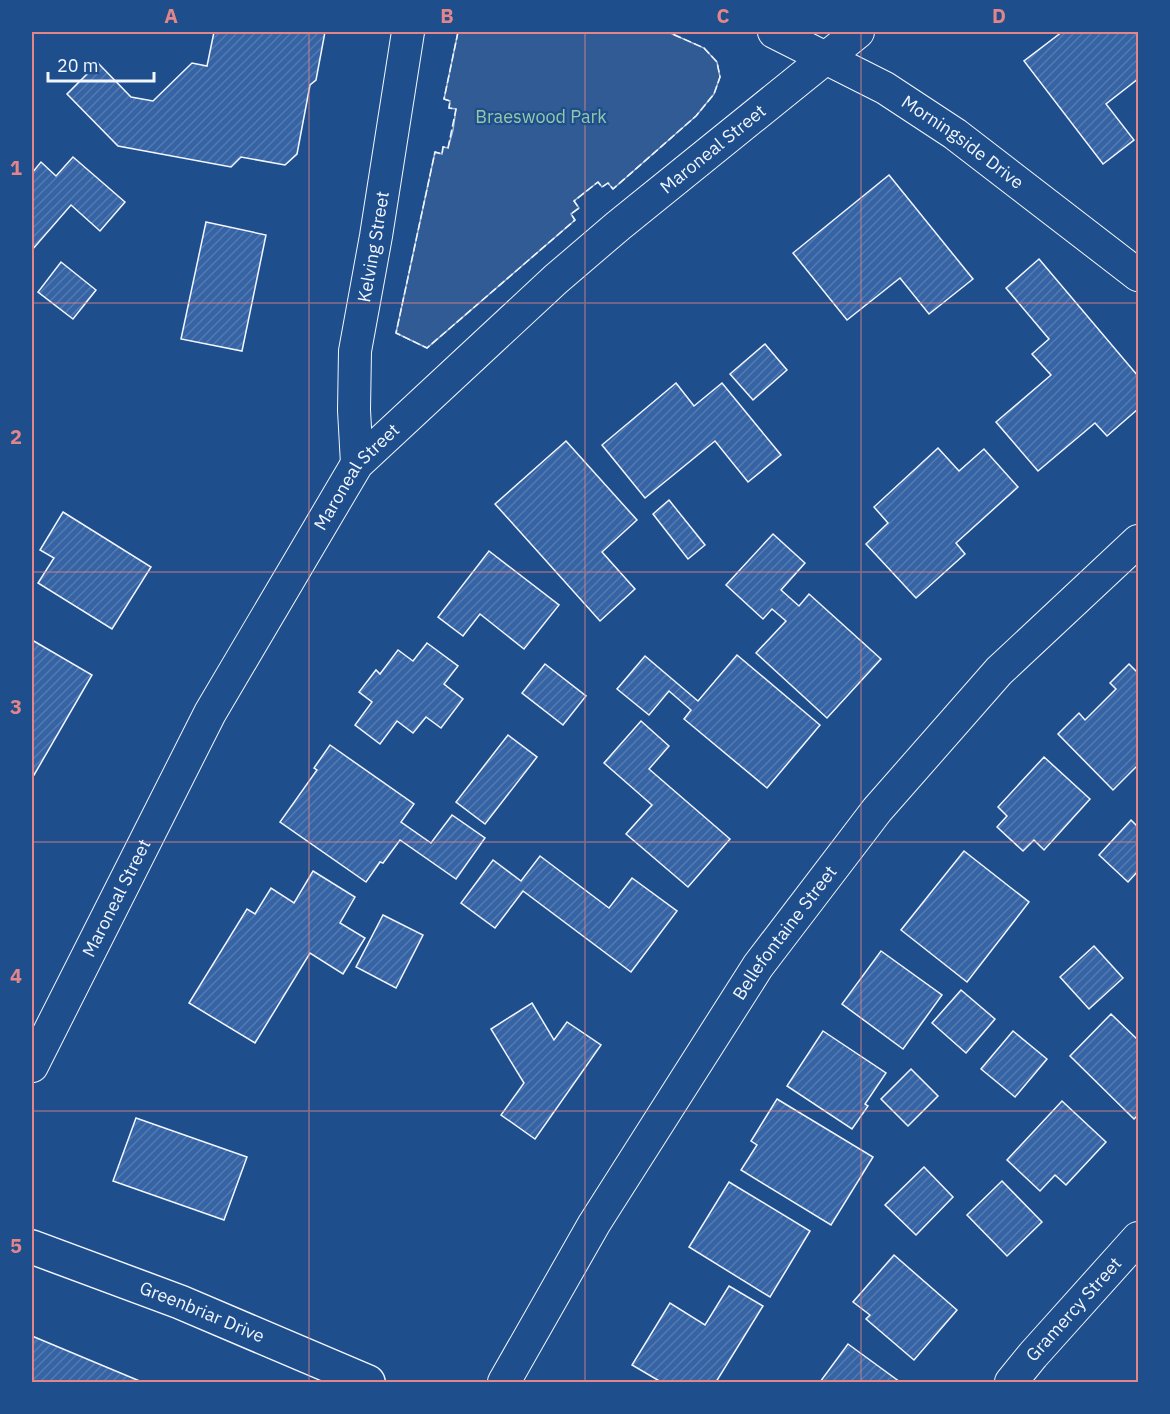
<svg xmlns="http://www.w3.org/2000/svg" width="1170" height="1414" font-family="'IBM Plex Sans',sans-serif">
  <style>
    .built { fill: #305b95; stroke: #a8bbd7; stroke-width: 1.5 }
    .building { fill: url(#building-hatch); stroke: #f2f6ff; stroke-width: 1.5 }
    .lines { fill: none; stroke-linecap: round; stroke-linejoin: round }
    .street-casing { stroke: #f2f6ff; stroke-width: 34 }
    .secondary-casing { stroke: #f2f6ff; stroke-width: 36 }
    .street { stroke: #1f4e8c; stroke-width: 32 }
    .secondary { stroke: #1f4e8c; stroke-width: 33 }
    .fence { stroke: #f2f6ff; stroke-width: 1.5; stroke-dasharray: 8 3; stroke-linecap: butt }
    .grid { fill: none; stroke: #e38589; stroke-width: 1.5; stroke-opacity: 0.55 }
    .labels { text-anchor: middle; stroke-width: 4.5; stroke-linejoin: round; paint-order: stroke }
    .park-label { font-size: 18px; fill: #97c8a6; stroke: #1f4e8c }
    .street-label { font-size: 18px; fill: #f2f6ff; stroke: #1f4e8c }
    .neatline { fill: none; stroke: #e38589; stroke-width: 2 }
    .grid-label { font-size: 20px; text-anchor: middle; font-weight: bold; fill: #e38589 }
  </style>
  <defs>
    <pattern id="building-hatch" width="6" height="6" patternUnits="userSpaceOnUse" patternTransform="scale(1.5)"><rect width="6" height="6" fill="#3563a3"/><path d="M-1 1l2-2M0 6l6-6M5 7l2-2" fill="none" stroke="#537ab1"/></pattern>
  </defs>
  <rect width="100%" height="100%" fill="#1f4e8c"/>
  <!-- built -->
  <polygon class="built" points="458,32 668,32 704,48 717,62 720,77 714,94 696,116 613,189 608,183 602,187 598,182 574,201 579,208 571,214 575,220 427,348 396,333 435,152 442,154 443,147 448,148 453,130 456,109 449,108 450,101 444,99"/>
  <!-- building -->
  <g class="building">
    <polygon points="214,32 325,32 316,80 310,85 297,154 285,165 241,157 231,167 118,146 67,94 98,63 131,97 153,101 192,63 207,66"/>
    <polygon points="1062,32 1138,32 1138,79 1106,104 1134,140 1103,164 1024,61"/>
    <polygon points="73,157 125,202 100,231 71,205 32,250 32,173 41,162 56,176"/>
    <polygon points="889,175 973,279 929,314 900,278 847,320 793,253"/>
    <polygon points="206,222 266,235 242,351 181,339"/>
    <polygon points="1039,259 1138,376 1138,409 1107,436 1095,423 1038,471 996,422 1051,375 1032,354 1049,339 1006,288"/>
    <polygon points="61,262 96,290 73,319 38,292"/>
    <polygon points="765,344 787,370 753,400 730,374"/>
    <polygon points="676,383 694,406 722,383 781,455 748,482 715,441 645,498 602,445"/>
    <polygon points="566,441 637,520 602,552 635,589 600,621 495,504"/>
    <polygon points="938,448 959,471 984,449 1018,487 956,543 965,554 916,598 866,544 888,523 874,507"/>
    <polygon points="669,500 705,545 688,559 653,514"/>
    <polygon points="63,512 151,567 112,629 38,583 54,558 40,550"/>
    <polygon points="773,534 805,563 781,590 799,606 809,594 881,659 827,718 756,653 786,621 772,609 763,619 726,585"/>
    <polygon points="489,551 559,605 524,649 480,614 463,636 438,617"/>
    <polygon points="32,640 92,675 34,775 32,773"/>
    <polygon points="427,643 458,666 444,684 463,699 441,728 426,717 413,733 397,721 380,744 355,725 372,702 359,692 376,670 380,674 398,650 413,661"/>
    <polygon points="737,655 820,725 767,788 684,719 691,710 669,691 649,715 617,689 645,656 698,701"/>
    <polygon points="545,664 586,696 563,725 522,693"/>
    <polygon points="1129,664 1138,673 1138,765 1113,790 1058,734 1079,713 1085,720 1116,689 1110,683"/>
    <polygon points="641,721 669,746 649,769 730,839 688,887 626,834 652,805 604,763"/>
    <polygon points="508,735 537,757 485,824 456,802"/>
    <polygon points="330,745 414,804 401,822 431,843 452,815 485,838 456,879 400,840 383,863 380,862 366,882 280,822 317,770 314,768"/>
    <polygon points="1044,757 1090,799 1044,850 1034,840 1023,851 997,827 1007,816 998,807"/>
    <polygon points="1131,820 1138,827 1138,871 1128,882 1099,855"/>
    <polygon points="964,851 1029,902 967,982 901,930"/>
    <polygon points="540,856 609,908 632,878 677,911 631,972 523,891 495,928 461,903 493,860 521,881"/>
    <polygon points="313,871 355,897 340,923 365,938 343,974 310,953 255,1043 189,1003 247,909 255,914 271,888 294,903"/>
    <polygon points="383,915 423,935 396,988 356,967"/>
    <polygon points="1094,946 1123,978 1089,1009 1060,977"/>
    <polygon points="881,951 942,995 903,1049 842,1004"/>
    <polygon points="961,990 995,1019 966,1053 932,1023"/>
    <polygon points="532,1003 554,1040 567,1022 601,1045 535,1139 501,1115 524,1083 491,1029"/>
    <polygon points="1111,1014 1138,1040 1138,1115 1134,1119 1070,1056"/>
    <polygon points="823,1031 886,1073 865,1104 868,1106 852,1129 787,1086"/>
    <polygon points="1013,1031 1047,1059 1015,1097 981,1069"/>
    <polygon points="911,1069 938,1096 908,1126 881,1099"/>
    <polygon points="777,1099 873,1157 831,1225 741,1170 757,1145 751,1141"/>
    <polygon points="1062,1101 1106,1142 1066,1185 1055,1175 1040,1191 1007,1160"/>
    <polygon points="136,1118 247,1157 224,1220 113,1181"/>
    <polygon points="924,1167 953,1197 916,1235 885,1205"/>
    <polygon points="1002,1181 1042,1222 1007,1256 967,1215"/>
    <polygon points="729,1182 810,1231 770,1297 689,1247"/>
    <polygon points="894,1255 957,1310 914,1360 866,1319 870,1315 853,1302"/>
    <polygon points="729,1286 763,1306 716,1382 661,1382 632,1365 670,1303 705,1325"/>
    <polygon points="32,1336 142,1382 32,1382"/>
    <polygon points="848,1344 900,1382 820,1382"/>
  </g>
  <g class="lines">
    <!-- street casing -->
    <g class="street-casing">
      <g id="street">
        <path id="s1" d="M774,32L885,88L955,134L1138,275"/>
        <path id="s2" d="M357,464L354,410L355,351L376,236L408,32"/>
        <path id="s3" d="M32,1066L210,713L357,464L556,279L618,226L858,32"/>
        <path id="s4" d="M504,1382L594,1224L758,966L877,810L999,671L1138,541"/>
        <path id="s5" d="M1011,1382L1033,1355L1138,1238"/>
      </g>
    </g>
    <!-- secondary casing -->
    <g class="secondary-casing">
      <g id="secondary">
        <path id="s6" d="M32,1247L180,1302L368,1382"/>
      </g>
    </g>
    <!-- street -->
    <use href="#street" class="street"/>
    <!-- secondary -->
    <use href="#secondary" class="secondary"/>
    <!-- fence -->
    <polyline class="fence" points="458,32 444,99 450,101 449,108 456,109 448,148 443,147 442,154 435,152 396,333 427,348 575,220 571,214 579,208 574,201 598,182 602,187 608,183 613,189 696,116 714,94 720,77 717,62 704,48 668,32"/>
  </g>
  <!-- grid -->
  <path class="grid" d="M309,32V1382M585,32V1382M861,32V1382M32,303H1138M32,572H1138M32,842H1138M32,1111H1138"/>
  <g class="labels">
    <!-- park labels -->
    <g class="park-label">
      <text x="541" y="123">Braeswood Park</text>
    </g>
    <!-- street labels -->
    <g class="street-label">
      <text dy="6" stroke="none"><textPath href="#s1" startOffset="219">Morningside Drive</textPath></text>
      <text dy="6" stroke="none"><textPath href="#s3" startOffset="1160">Maroneal Street</textPath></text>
      <text dy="6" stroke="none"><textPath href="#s2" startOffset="219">Kelving Street</textPath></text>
      <text dy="6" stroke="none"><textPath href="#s3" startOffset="674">Maroneal Street</textPath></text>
      <text dy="6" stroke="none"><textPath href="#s3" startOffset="188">Maroneal Street</textPath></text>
      <text dy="6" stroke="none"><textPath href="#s4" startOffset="530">Bellefontaine Street</textPath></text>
      <text dy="6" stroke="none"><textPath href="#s5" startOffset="96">Gramercy Street</textPath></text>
      <text dy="6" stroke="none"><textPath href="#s6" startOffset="182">Greenbriar Drive</textPath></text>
    </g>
  </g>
  <!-- border -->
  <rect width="1170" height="1414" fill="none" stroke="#1f4e8c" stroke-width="66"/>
  <!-- scale -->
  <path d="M48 72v9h106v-9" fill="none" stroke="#f2f6ff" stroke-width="3"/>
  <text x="57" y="72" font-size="18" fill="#f2f6ff" stroke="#1f4e8c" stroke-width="4.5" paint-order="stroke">20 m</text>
  <rect x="33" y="33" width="1104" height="1348" class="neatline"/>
  <g class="grid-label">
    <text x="171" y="23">A</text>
    <text x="447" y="23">B</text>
    <text x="723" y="23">C</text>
    <text x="999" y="23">D</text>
    <text x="16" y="175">1</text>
    <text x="16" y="444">2</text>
    <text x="16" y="714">3</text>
    <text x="16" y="983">4</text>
    <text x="16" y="1253">5</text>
  </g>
</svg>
